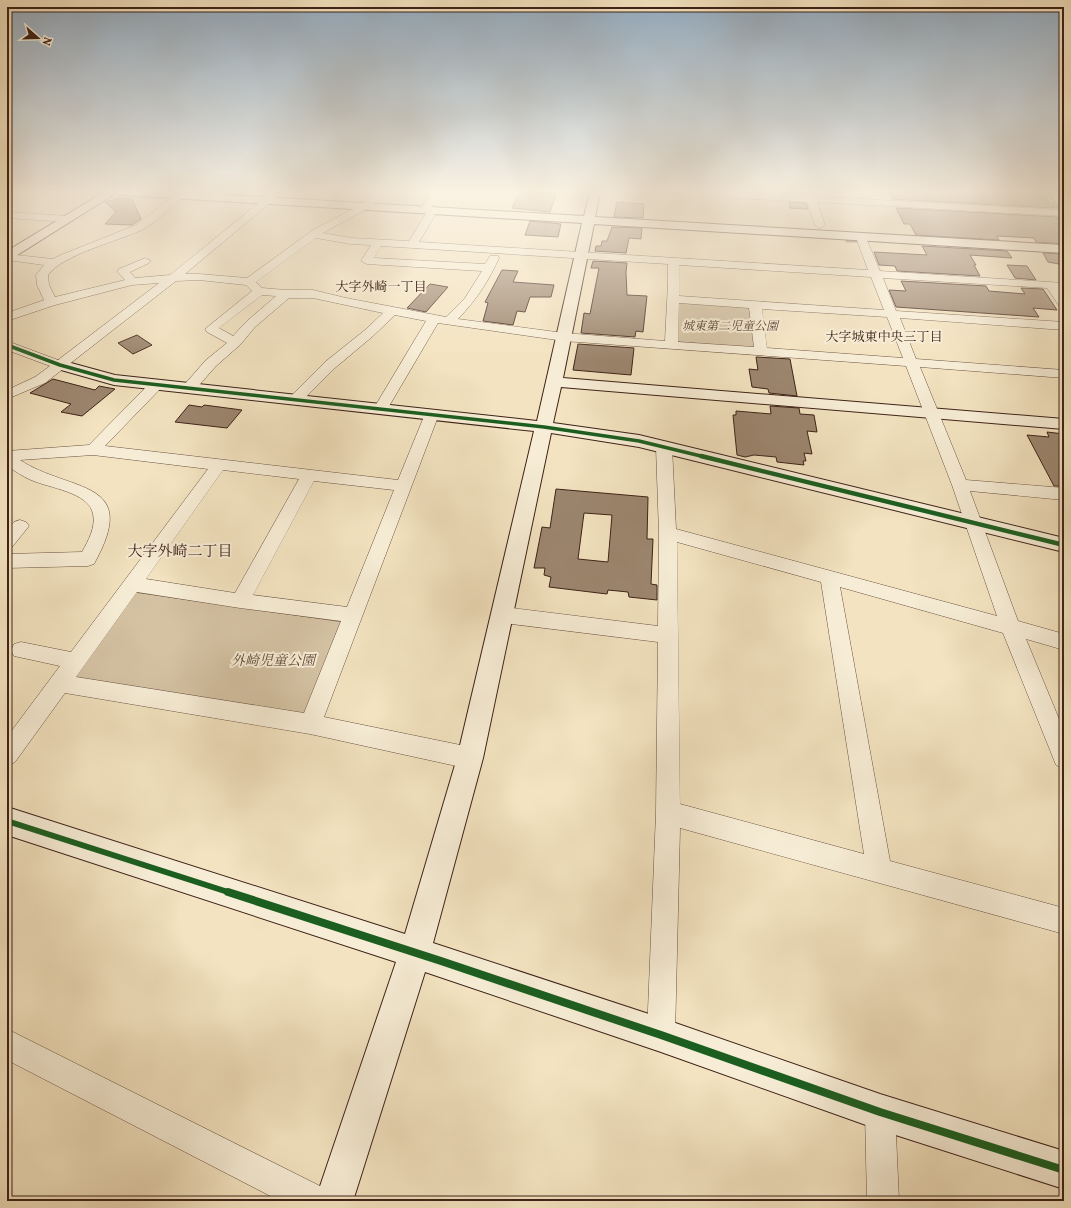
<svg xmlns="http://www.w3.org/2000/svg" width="1071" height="1208" font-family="Vollkorn,'Noto Serif JP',serif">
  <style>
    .green { fill: #d4c2a3; stroke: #89725e }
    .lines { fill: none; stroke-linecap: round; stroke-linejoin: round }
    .stream { stroke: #856e5b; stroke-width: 3 }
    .building { fill: #9c866f; stroke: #3e2218; fill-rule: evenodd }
    .street-casing { stroke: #6b5242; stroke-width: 1 }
    .secondary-casing { stroke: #3e2218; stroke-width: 2 }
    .street { fill: #f7edd6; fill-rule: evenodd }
    .secondary { fill: #f7edd6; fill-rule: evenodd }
    .cycleway-far3-casing { stroke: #f7edd6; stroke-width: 5.5 }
    .cycleway-far2-casing { stroke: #f7edd6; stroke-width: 7 }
    .cycleway-far1-casing { stroke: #f7edd6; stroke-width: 8 }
    .cycleway-casing { stroke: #f7edd6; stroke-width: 10 }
    .cycleway-far3 { stroke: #1b5e20; stroke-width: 3.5 }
    .cycleway-far2 { stroke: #1b5e20; stroke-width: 4.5 }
    .cycleway-far1 { stroke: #1b5e20; stroke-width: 6 }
    .cycleway { stroke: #1b5e20; stroke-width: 8 }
    .labels { text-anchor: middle; stroke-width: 4; stroke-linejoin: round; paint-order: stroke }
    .far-park-label { font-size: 12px; font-style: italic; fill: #644a3b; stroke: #f7edd6 }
    .far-neighbourhood-label { font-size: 13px; fill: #3e2218; stroke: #f7edd6 }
    .park-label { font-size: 14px; font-style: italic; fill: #644a3b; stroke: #f7edd6 }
    .neighbourhood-label { font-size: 15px; fill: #3e2218; stroke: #f7edd6 }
  </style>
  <rect width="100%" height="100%" fill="#f3e3c0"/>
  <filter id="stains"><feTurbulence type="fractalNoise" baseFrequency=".005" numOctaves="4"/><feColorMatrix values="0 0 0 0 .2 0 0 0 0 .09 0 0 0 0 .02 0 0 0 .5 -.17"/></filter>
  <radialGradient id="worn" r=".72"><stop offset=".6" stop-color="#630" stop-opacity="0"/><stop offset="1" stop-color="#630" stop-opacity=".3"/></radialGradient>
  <!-- green -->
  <g class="green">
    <polygon points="681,302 747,307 753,309 757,346 753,348 678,342 676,339 677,304"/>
    <polygon points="134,592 344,622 304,714 72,677"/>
  </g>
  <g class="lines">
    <!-- stream -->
    <g class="stream">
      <polyline points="647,192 686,194"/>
      <polyline points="1053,203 1060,210"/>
      <polyline points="847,241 859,241 861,247"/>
    </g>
  </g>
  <!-- building -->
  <g class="building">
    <polygon points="520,192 557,192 550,212 512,208"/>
    <polygon points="888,192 1040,192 1055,208 892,199"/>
    <polygon points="121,198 132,199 141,219 132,225 105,224 116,212 105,202"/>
    <polygon points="617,202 644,204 643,218 614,217"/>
    <polygon points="789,202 806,203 808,209 790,208"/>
    <polygon points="896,208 1057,217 1064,225 1064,244 1036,242 1034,238 997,236 999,240 916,235 910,224 904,224"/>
    <polygon points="530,221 561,224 558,237 525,235"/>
    <polygon points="612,227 642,228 641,239 629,238 626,253 595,251 596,246 601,246 602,241 607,241"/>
    <polygon points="922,246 1007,251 1012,258 970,255 976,265 974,265 980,276 897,271 895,266 879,265 874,252 927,255"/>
    <polygon points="1043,253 1064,254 1064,265 1048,262"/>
    <polygon points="593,261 627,263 626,272 627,295 647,296 643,332 636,331 635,337 581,333 584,313 590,314 599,268 591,268"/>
    <polygon points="1007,265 1027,266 1036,280 1015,278"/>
    <polygon points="502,270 518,271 513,282 554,285 551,297 530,297 525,312 517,311 513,325 483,321 488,303 485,302"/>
    <polygon points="901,281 986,286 989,291 1025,294 1021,288 1043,289 1057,310 1033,308 1039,317 896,307 889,290 906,291"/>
    <polygon points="430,284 448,287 426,312 407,308"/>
    <polygon points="137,335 152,345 133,354 118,343"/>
    <polygon points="578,344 634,348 631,375 573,370"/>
    <polygon points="756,357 790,359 797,396 769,393 768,389 752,387 749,369 758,370"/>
    <polygon points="53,379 95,390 99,386 115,389 82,416 61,412 71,404 30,393"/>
    <polygon points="189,405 202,407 204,405 242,410 227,428 175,422"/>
    <polygon points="770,406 799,408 800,414 814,415 817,432 807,431 812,454 804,453 806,461 803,461 804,465 777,462 776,457 754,455 745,457 737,455 733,415 736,415 736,411 771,414"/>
    <polygon points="1047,432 1064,434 1064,486 1054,486 1027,435 1049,437"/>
    <path d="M556,489L648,497L647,539H653L651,584L657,585V600L629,597L628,592L608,590L607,594L549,587L551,577L544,575L545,568H534L542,527L550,528ZM584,513L612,515L608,562L578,559Z"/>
  </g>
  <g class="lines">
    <!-- street casing -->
    <g class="street-casing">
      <g id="street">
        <path d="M272,192H283L185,274H199L247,278L313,230L366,202L374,192H384L372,206L323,233L351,238L409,241L426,213L430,212L435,215L419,242L868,270L857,240L862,237L867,240L880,271L1064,283V289H1059L1064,296V308L1060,307L1047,288L883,278L896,311L1064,322V330L900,318L916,359L1064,370V378L920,367L966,480L1064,488V500L970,491L1018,621L1064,634V650L1026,639L1064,731V769L1056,765L1003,633L840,587L890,861L1064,908V934L680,828L675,1035L671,1045L661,1049L651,1045L647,1035L656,813L658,642L503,623L496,620L493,615L496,610L503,607L658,626L659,533L656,447L659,444L664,442L669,444L672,447L676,529L997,616L952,485L906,366L564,341L438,323L388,408L386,411L381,412L376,411L374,408L426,321L395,315L373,336L335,368L301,402L296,403L291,402L289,399L291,396L325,362L365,330L383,313L313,298H289L255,327L240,345L216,366L194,391L189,392L184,391L182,388L184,385L206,360L227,343L207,332L205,329L252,291L246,285L199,280L176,281L45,383L7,399V390L35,377L50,366L7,350V341L58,360L159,283L132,285L55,305L7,321V313L44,300L37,285L36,275L44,265L7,260V254L53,259L61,255L136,225L175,195L178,194L183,197L181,199C170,208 155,223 142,230C118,241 62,255 48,275L49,285L55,297L125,280L117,271L119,269L145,258L151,261L149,263L130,272L135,278L170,275ZM316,238L351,244L371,245L361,261L367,264L482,271L465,298L446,317L346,298L313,290H286L262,288L256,282ZM381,246L668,264V283L665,341L564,333L458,319C477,299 488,282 499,258L498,256H490L485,264L374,258ZM679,265L871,277L884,310L679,296ZM262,295L276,296L247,321L233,336L219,328ZM679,303L749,308L754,347L678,342ZM762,309L887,317L903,358L767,348ZM677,542L821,582L864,854L680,804Z"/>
        <polygon points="431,192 441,192 428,212 422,212 420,210"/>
        <polygon points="677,192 735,192 1064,210 1064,216 817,202 825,225 820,228 815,225 807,202 682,195"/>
        <polygon points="7,212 68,216 73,219 68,222 7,218"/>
        <path d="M156,381L161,382L163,385L161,388L105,446L398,480L425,414L427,411L432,410L437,411L439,414L324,717L470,747L478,751L481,758L478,765L470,769L310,734L65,693L15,762L7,766V737L60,666L14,656L11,650L14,644L21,642L71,652L208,469L93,455L20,460C70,493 142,478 94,564L88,566L7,568V554L82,552C88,541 96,527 93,514C89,492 49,488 31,480C22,476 15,471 7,466V451L89,445L151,382ZM223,470L299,479L235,593L146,579ZM314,481L394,490L347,607L253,595ZM137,592L240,608L341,621L304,713L76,677Z"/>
        <polygon points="20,520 26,522 29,526 13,546 7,547 7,529 14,522"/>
        <polygon points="7,1029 326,1189 330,1201 280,1201 7,1060"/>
        <polygon points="880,1097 891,1101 895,1112 899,1201 867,1201 865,1112 869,1101"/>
      </g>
    </g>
    <!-- secondary casing -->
    <g class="secondary-casing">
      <g id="secondary">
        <polygon points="104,192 177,192 584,216 590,192 600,192 595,217 1064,245 1064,253 594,224 563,378 1064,419 1064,429 561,387 553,423 639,435 1064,538 1064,552 639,447 551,433 483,758 433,943 661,1018 880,1094 1064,1151 1064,1189 880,1130 661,1052 425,972 353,1201 315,1201 396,962 7,835 7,807 405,934 457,758 534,431 114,385 54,368 52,365 54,362 60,360 115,375 537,421 582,223 121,195 116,193 11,259 7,260 7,251"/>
        <polygon points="1048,192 1059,192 1064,198 1064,208 1060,207"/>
      </g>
    </g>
    <!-- street -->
    <use href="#street" class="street"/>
    <!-- secondary -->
    <use href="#secondary" class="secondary"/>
    <!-- cycleway-far3 casing -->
    <g class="cycleway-far3-casing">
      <polyline id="cycleway-far3" points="7,345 60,365 114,380 544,427 639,441 705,457"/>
    </g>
    <!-- cycleway-far2 casing -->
    <g class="cycleway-far2-casing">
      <polyline id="cycleway-far2" points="701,456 1064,545"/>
    </g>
    <!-- cycleway-far1 casing -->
    <g class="cycleway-far1-casing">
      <polyline id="cycleway-far1" points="7,821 231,893"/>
    </g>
    <!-- cycleway casing -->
    <g class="cycleway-casing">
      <polyline id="cycleway" points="228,892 441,961 661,1035 880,1112 1064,1170"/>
    </g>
    <!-- cycleway-far3 -->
    <use href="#cycleway-far3" class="cycleway-far3"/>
    <!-- cycleway-far2 -->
    <use href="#cycleway-far2" class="cycleway-far2"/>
    <!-- cycleway-far1 -->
    <use href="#cycleway-far1" class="cycleway-far1"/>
    <!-- cycleway -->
    <use href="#cycleway" class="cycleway"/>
  </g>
  <!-- sky -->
  <linearGradient id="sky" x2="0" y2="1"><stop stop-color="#93acc1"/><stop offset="0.53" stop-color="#faf2e3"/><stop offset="1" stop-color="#faf2e3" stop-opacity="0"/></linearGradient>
  <rect width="1071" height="361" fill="url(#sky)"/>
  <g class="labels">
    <!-- far-park labels -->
    <g class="far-park-label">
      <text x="730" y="330">城東第二児童公園</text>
    </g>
    <!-- far-neighbourhood labels -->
    <g class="far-neighbourhood-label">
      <text x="381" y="291">大字外崎一丁目</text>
      <text x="884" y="341">大字城東中央三丁目</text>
    </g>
    <!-- park labels -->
    <g class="park-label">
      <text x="273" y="665">外崎児童公園</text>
    </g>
    <!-- neighbourhood labels -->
    <g class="neighbourhood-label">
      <text x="180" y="556">大字外崎二丁目</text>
    </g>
  </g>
  <!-- margin -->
  <rect width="1071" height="1208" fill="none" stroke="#f3e3c0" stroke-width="24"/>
  <rect x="8" y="8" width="1055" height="1192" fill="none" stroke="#3e2218" stroke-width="2"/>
  <rect x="12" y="12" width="1047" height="1184" fill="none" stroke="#3e2218"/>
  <!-- north arrow -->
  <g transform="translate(38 38) rotate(110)" stroke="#f7edd6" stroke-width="3" paint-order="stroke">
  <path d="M0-3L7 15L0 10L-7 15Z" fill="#3e2218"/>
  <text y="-6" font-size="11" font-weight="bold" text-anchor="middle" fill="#3e2218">N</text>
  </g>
  <rect width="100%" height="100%" filter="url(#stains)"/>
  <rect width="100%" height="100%" fill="url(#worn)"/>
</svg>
